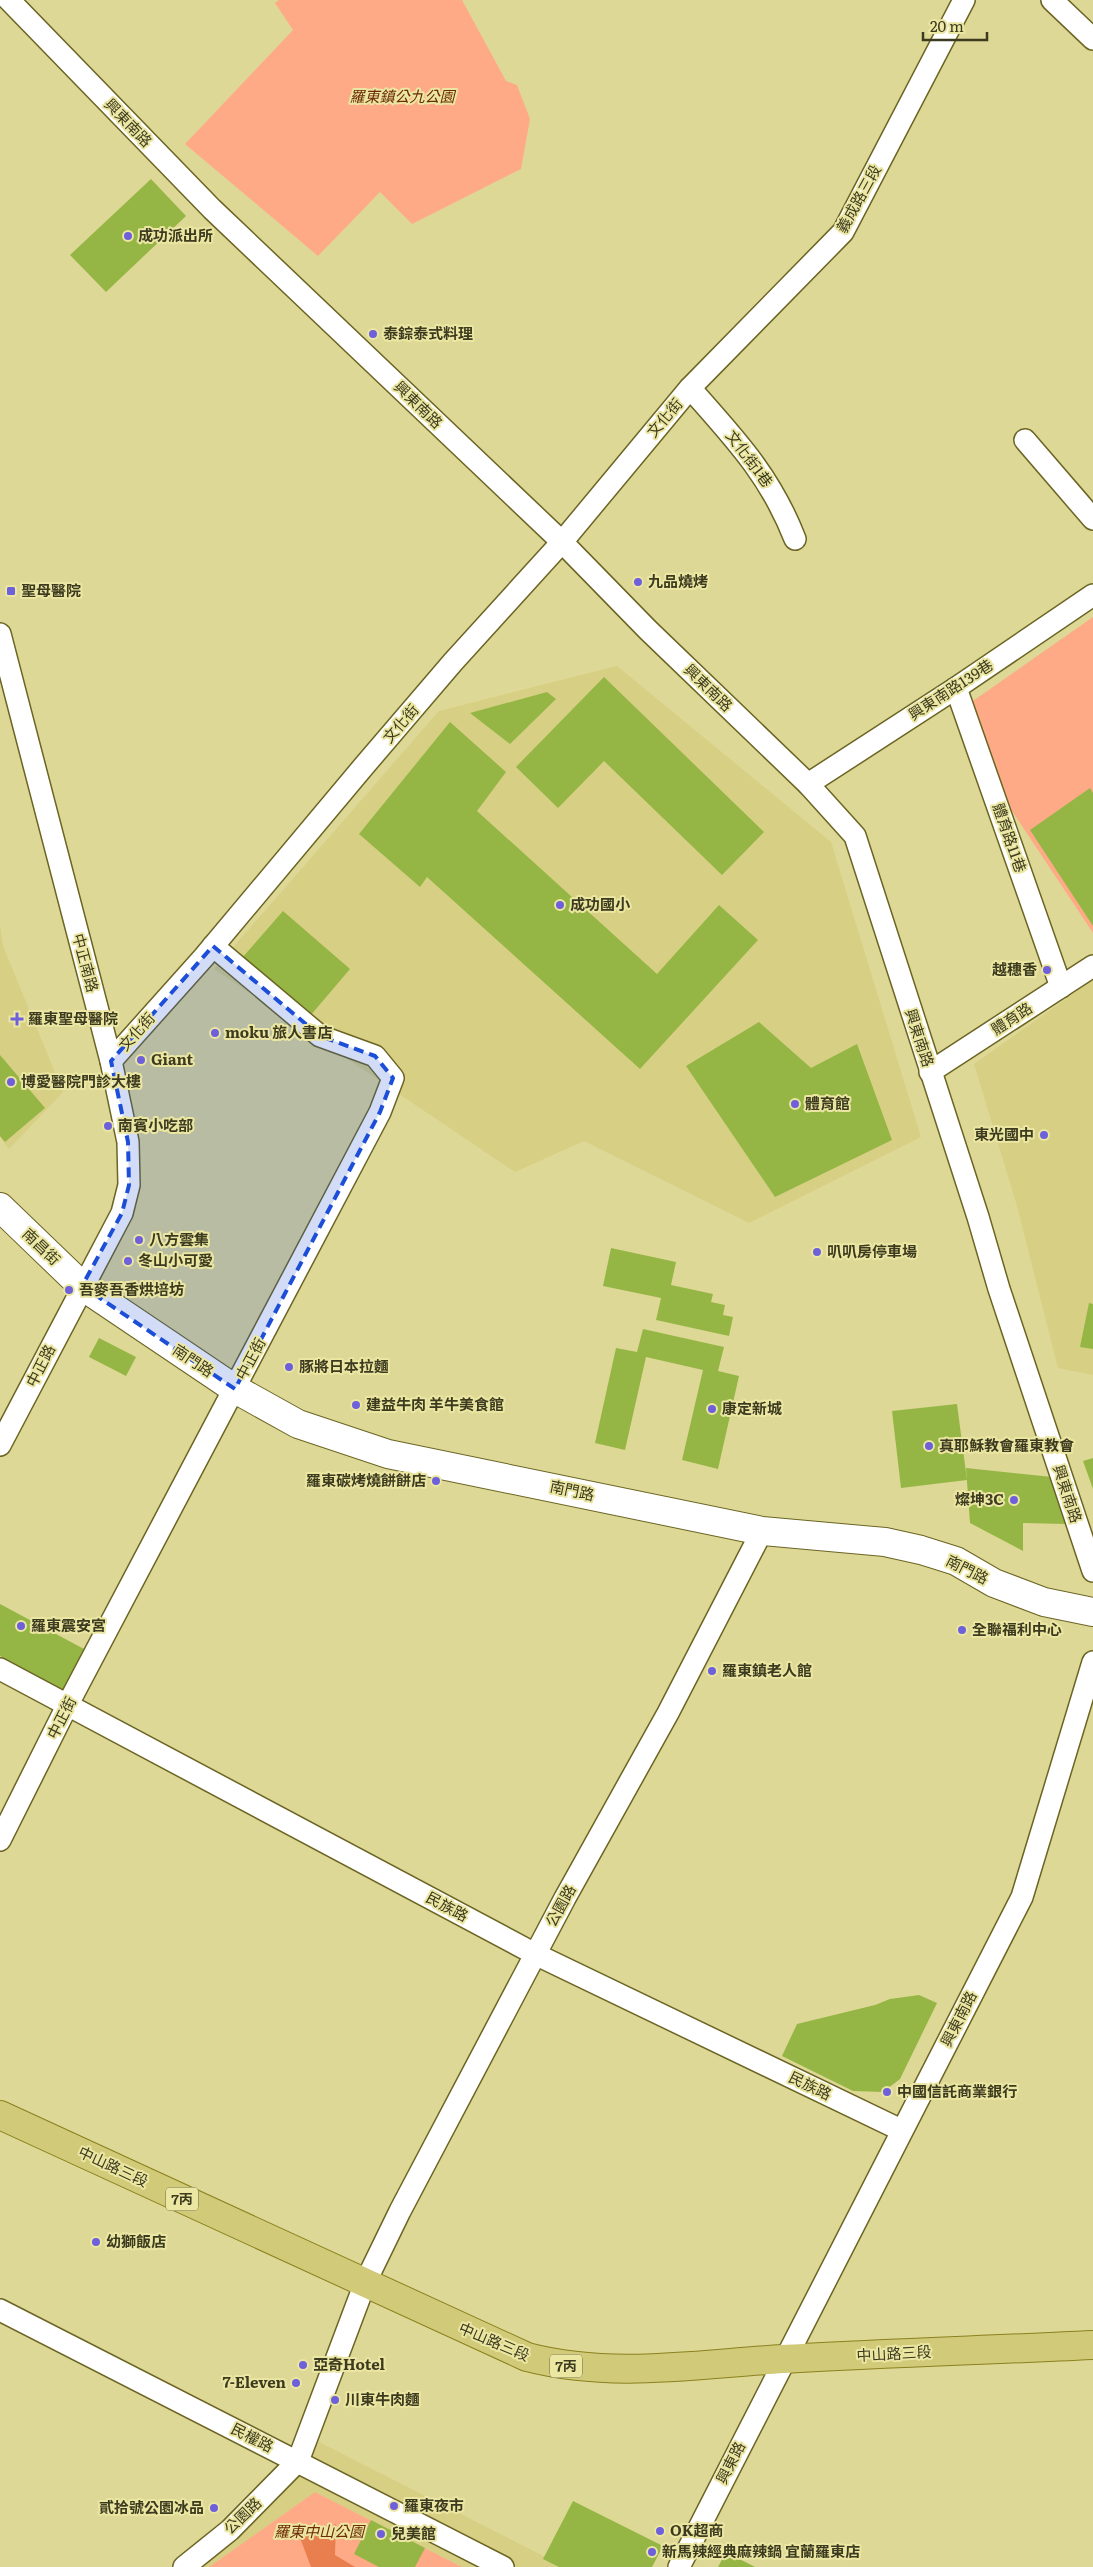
<svg xmlns="http://www.w3.org/2000/svg" width="1093" height="2567" font-family="Literata,'Noto Sans TC',serif">
  <style>
    .built { fill: #d6cf84 }
    .green { fill: #ffaa86 }
    .forest { fill: #e97e4e }
    .building { fill: #95b644 }
    .lines { fill: none; stroke-linecap: round; stroke-linejoin: round }
    .minor-casing { stroke: #6b6423; stroke-width: 24 }
    .tertiary-casing { stroke: #6b6423; stroke-width: 30 }
    .primary-casing { stroke: #8a811f; stroke-width: 30 }
    .minor { stroke: #fff; stroke-width: 21 }
    .tertiary { stroke: #fff; stroke-width: 28 }
    .primary { stroke: #d1ca79; stroke-width: 28 }
    .marked { fill: #1d4ed8; fill-opacity: 0.2; stroke: #1d4ed8; stroke-width: 4; stroke-dasharray: 10 6; stroke-linejoin: round }
    .poi-dot { fill: #6d60da; stroke: #ebe6a2; stroke-width: 2 }
    .labels { text-anchor: middle; stroke-width: 4; stroke-linejoin: round; paint-order: stroke }
    .shield { fill: #ebe6a2; stroke: #716e46; stroke-width: 1 }
    .shield-label { font-size: 14px; font-weight: bold; fill: #3d3b1f }
    .park-label { font-size: 15px; font-style: italic; fill: #6d2a05; stroke: #ebe6a2 }
    .street-label { font-size: 15px; fill: #3d3b1f; stroke: #ebe6a2 }
    .poi-label { font-size: 15px; font-weight: bold; fill: #3d3b1f; stroke: #ebe6a2; text-anchor: start }
  </style>
  <rect width="100%" height="100%" fill="#ded896"/>
  <!-- built -->
  <g class="built">
    <polygon points="617,666 831,842 921,1137 749,1223 584,1141 515,1172 214,969 439,711"/>
    <polygon points="0,924 3,946 63,1092 9,1149 0,1137"/>
    <polygon points="1093,980 1093,1375 1058,1368 1017,1206 974,1064"/>
    <polygon points="317,2441 565,2567 462,2567 315,2492 209,2567 181,2567 230,2530"/>
  </g>
  <!-- green -->
  <g class="green">
    <polygon points="279,0 462,0 506,81 517,85 530,119 521,169 412,224 380,192 318,256 185,144 293,30 275,3"/>
    <polygon points="1093,617 1093,933 1012,811 970,703"/>
    <polygon points="315,2492 462,2567 209,2567"/>
  </g>
  <!-- forest -->
  <polygon class="forest" points="336,2524 335,2555 355,2567 311,2567 299,2535 304,2528 329,2528"/>
  <!-- building -->
  <g class="building">
    <polygon points="151,179 186,216 106,292 70,255"/>
    <polygon points="604,677 764,832 722,875 604,761 558,808 516,767"/>
    <polygon points="547,692 556,699 510,744 470,713"/>
    <polygon points="450,722 506,772 477,811 657,974 719,905 758,940 640,1069 427,877 420,887 359,834"/>
    <polygon points="1090,788 1093,793 1093,926 1030,830"/>
    <polygon points="283,911 350,969 310,1016 242,958"/>
    <polygon points="759,1022 811,1068 857,1044 892,1140 775,1197 686,1066"/>
    <polygon points="0,1055 45,1108 5,1142 0,1136"/>
    <polygon points="611,1248 676,1262 671,1285 713,1294 711,1302 725,1305 723,1315 733,1317 729,1336 656,1320 661,1298 603,1286"/>
    <polygon points="1089,1303 1093,1304 1093,1349 1080,1347"/>
    <polygon points="643,1329 724,1347 718,1371 739,1376 718,1469 682,1460 703,1370 646,1357 625,1450 595,1443 616,1348 637,1352"/>
    <polygon points="99,1338 136,1357 126,1376 89,1357"/>
    <polygon points="957,1404 967,1480 901,1488 892,1411"/>
    <polygon points="1093,1458 1093,1489 1083,1461"/>
    <polygon points="966,1468 1052,1477 1067,1524 1023,1523 1023,1551 970,1523"/>
    <polygon points="0,1604 84,1649 64,1690 0,1656"/>
    <polygon points="919,1995 937,2003 900,2079 883,2092 853,2091 782,2056 797,2024 875,2005 890,1999"/>
    <polygon points="573,2501 663,2546 652,2567 559,2567 543,2559"/>
    <polygon points="371,2520 425,2548 415,2567 379,2567 354,2554"/>
    <polygon points="726,2552 755,2567 718,2567"/>
  </g>
  <g class="lines">
    <!-- minor casing -->
    <g class="minor-casing">
      <g id="minor">
        <polyline points="9,0 212,209 562,542 648,630 808,784 855,836 978,1217 999,1289 1093,1571"/>
        <polyline points="1052,0 1093,39"/>
        <path d="M690,388C735,439 770,475 795,539"/>
        <polyline points="1025,440 1093,519"/>
        <polyline points="0,634 111,1061 128,1142 129,1185 122,1213 0,1445"/>
        <polyline points="956,688 1061,987"/>
        <polyline points="808,784 956,688 1093,595"/>
        <polyline points="111,1061 204,957 364,766 453,662 562,542 690,388 843,232 964,0"/>
        <polyline points="930,1072 1093,966"/>
        <polyline points="0,1669 535,1954 901,2130"/>
        <polyline points="0,1840 68,1704 380,1112 393,1078 375,1056 320,1036 213,946"/>
        <polyline points="0,2310 503,2567"/>
        <polyline points="184,2567 230,2530 298,2461 365,2283 400,2211 565,1898 668,1713 762,1531"/>
        <polyline points="679,2567 1022,1897 1093,1662"/>
      </g>
    </g>
    <!-- tertiary casing -->
    <g class="tertiary-casing">
      <polyline id="tertiary" points="0,1207 82,1286 235,1389 298,1424 388,1454 762,1531 885,1542 921,1550 956,1561 994,1583 1044,1602 1093,1612"/>
    </g>
    <!-- primary casing -->
    <g class="primary-casing">
      <path id="primary" d="M0,2115L527,2357C612,2379 697,2364 783,2359C886,2353 990,2350 1093,2345"/>
    </g>
    <!-- minor -->
    <use href="#minor" class="minor"/>
    <!-- tertiary -->
    <use href="#tertiary" class="tertiary"/>
    <!-- primary -->
    <use href="#primary" class="primary"/>
  </g>
  <!-- marked area -->
  <path class="marked" d="M213,946L320,1036L375,1056L393,1078L380,1112L235,1389L82,1286L122,1213L129,1185L128,1142L111,1061Z"/>
  <!-- markers -->
  <g class="poi-dot">
    <circle cx="128" cy="236" r="5"/>
    <circle cx="373" cy="334" r="5"/>
    <circle cx="638" cy="582" r="5"/>
    <rect x="6" y="586" width="10" height="10" rx="2.5"/>
    <circle cx="560" cy="905" r="5"/>
    <circle cx="1047" cy="970" r="5"/>
    <path d="M14.5 1011.5h5v5h5v5h-5v5h-5v-5h-5v-5h5z"/>
    <circle cx="215" cy="1033" r="5"/>
    <circle cx="141" cy="1060" r="5"/>
    <circle cx="11" cy="1082" r="5"/>
    <circle cx="795" cy="1104" r="5"/>
    <circle cx="108" cy="1126" r="5"/>
    <circle cx="1044" cy="1135" r="5"/>
    <circle cx="139" cy="1240" r="5"/>
    <circle cx="817" cy="1252" r="5"/>
    <circle cx="128" cy="1261" r="5"/>
    <circle cx="69" cy="1290" r="5"/>
    <circle cx="289" cy="1367" r="5"/>
    <circle cx="356" cy="1405" r="5"/>
    <circle cx="712" cy="1409" r="5"/>
    <circle cx="929" cy="1446" r="5"/>
    <circle cx="436" cy="1481" r="5"/>
    <circle cx="1014" cy="1500" r="5"/>
    <circle cx="21" cy="1626" r="5"/>
    <circle cx="962" cy="1630" r="5"/>
    <circle cx="712" cy="1671" r="5"/>
    <circle cx="887" cy="2092" r="5"/>
    <circle cx="96" cy="2242" r="5"/>
    <circle cx="303" cy="2365" r="5"/>
    <circle cx="296" cy="2383" r="5"/>
    <circle cx="335" cy="2400" r="5"/>
    <circle cx="394" cy="2506" r="5"/>
    <circle cx="214" cy="2508" r="5"/>
    <circle cx="660" cy="2531" r="5"/>
    <circle cx="381" cy="2534" r="5"/>
    <circle cx="652" cy="2552" r="5"/>
  </g>
  <g class="labels">
    <!-- shield labels -->
    <g class="shield">
      <rect x="166" y="2187.5" width="32" height="23" rx="4"/>
      <rect x="550" y="2354.5" width="32" height="23" rx="4"/>
    </g>
    <g class="shield-label">
      <text x="182" y="2204">7丙</text>
      <text x="566" y="2371">7丙</text>
    </g>
    <!-- park labels -->
    <g class="park-label">
      <text x="402" y="102">羅東鎮公九公園</text>
      <text x="319" y="2537">羅東中山公園</text>
    </g>
    <!-- street labels -->
    <g class="street-label">
      <text transform="translate(128 123) rotate(46)" y="5">興東南路</text>
      <text transform="translate(859 199) rotate(-61)" y="5">義成路三段</text>
      <text transform="translate(418 405) rotate(44)" y="5">興東南路</text>
      <text transform="translate(665 418) rotate(-50)" y="5">文化街</text>
      <text transform="translate(749 459) rotate(53)" y="5">文化街1巷</text>
      <text transform="translate(708 688) rotate(44)" y="5">興東南路</text>
      <text transform="translate(951 690) rotate(-33)" y="5">興東南路139巷</text>
      <text transform="translate(401 724) rotate(-49)" y="5">文化街</text>
      <text transform="translate(1009 838) rotate(71)" y="5">體育路11巷</text>
      <text transform="translate(85 963) rotate(75)" y="5">中正南路</text>
      <text transform="translate(1012 1019) rotate(-33)" y="5">體育路</text>
      <text transform="translate(137 1032) rotate(-48)" y="5">文化街</text>
      <text transform="translate(919 1038) rotate(72)" y="5">興東南路</text>
      <text transform="translate(41 1247) rotate(44)" y="5">南昌街</text>
      <text transform="translate(251 1359) rotate(-62)" y="5">中正街</text>
      <text transform="translate(193 1361) rotate(34)" y="5">南門路</text>
      <text transform="translate(41 1366) rotate(-63)" y="5">中正路</text>
      <text transform="translate(572 1491) rotate(12)" y="5">南門路</text>
      <text transform="translate(1067 1494) rotate(72)" y="5">興東南路</text>
      <text transform="translate(967 1570) rotate(27)" y="5">南門路</text>
      <text transform="translate(62 1718) rotate(-63)" y="5">中正街</text>
      <text transform="translate(561 1906) rotate(-61)" y="5">公園路</text>
      <text transform="translate(447 1907) rotate(28)" y="5">民族路</text>
      <text transform="translate(959 2019) rotate(-63)" y="5">興東南路</text>
      <text transform="translate(810 2086) rotate(26)" y="5">民族路</text>
      <text transform="translate(113 2167) rotate(25)" y="5">中山路三段</text>
      <text transform="translate(494 2342) rotate(23)" y="5">中山路三段</text>
      <text transform="translate(894 2354) rotate(-3)" y="5">中山路三段</text>
      <text transform="translate(252 2438) rotate(27)" y="5">民權路</text>
      <text transform="translate(731 2463) rotate(-63)" y="5">興東路</text>
      <text transform="translate(243 2516) rotate(-44)" y="5">公園路</text>
    </g>
    <!-- poi labels -->
    <g class="poi-label">
      <text x="138" y="241">成功派出所</text>
      <text x="383" y="339">泰錝泰式料理</text>
      <text x="648" y="587">九品燒烤</text>
      <text x="21" y="596">聖母醫院</text>
      <text x="570" y="910">成功國小</text>
      <text x="1037" y="975" text-anchor="end">越穗香</text>
      <text x="28" y="1024">羅東聖母醫院</text>
      <text x="225" y="1038">moku 旅人書店</text>
      <text x="151" y="1065">Giant</text>
      <text x="21" y="1087">博愛醫院門診大樓</text>
      <text x="805" y="1109">體育館</text>
      <text x="118" y="1131">南賓小吃部</text>
      <text x="1034" y="1140" text-anchor="end">東光國中</text>
      <text x="149" y="1245">八方雲集</text>
      <text x="827" y="1257">叭叭房停車場</text>
      <text x="138" y="1266">冬山小可愛</text>
      <text x="79" y="1295">吾麥吾香烘培坊</text>
      <text x="299" y="1372">豚將日本拉麵</text>
      <text x="366" y="1410">建益牛肉 羊牛美食館</text>
      <text x="722" y="1414">康定新城</text>
      <text x="939" y="1451">真耶穌教會羅東教會</text>
      <text x="426" y="1486" text-anchor="end">羅東碳烤燒餅餅店</text>
      <text x="1004" y="1505" text-anchor="end">燦坤3C</text>
      <text x="31" y="1631">羅東震安宮</text>
      <text x="972" y="1635">全聯福利中心</text>
      <text x="722" y="1676">羅東鎮老人館</text>
      <text x="897" y="2097">中國信託商業銀行</text>
      <text x="106" y="2247">幼獅飯店</text>
      <text x="313" y="2370">亞奇Hotel</text>
      <text x="286" y="2388" text-anchor="end">7-Eleven</text>
      <text x="345" y="2405">川東牛肉麵</text>
      <text x="404" y="2511">羅東夜市</text>
      <text x="204" y="2513" text-anchor="end">貳拾號公園冰品</text>
      <text x="670" y="2536">OK超商</text>
      <text x="391" y="2539">兒美館</text>
      <text x="662" y="2557">新馬辣經典麻辣鍋 宜蘭羅東店</text>
    </g>
  </g>
  <!-- scale -->
  <path d="M923 32v8h64v-8" fill="none" stroke="#3d3b1f" stroke-width="2.5"/>
  <text x="930" y="32" font-size="15" fill="#3d3b1f" stroke="#ebe6a2" stroke-width="4" paint-order="stroke">20 m</text>
</svg>
